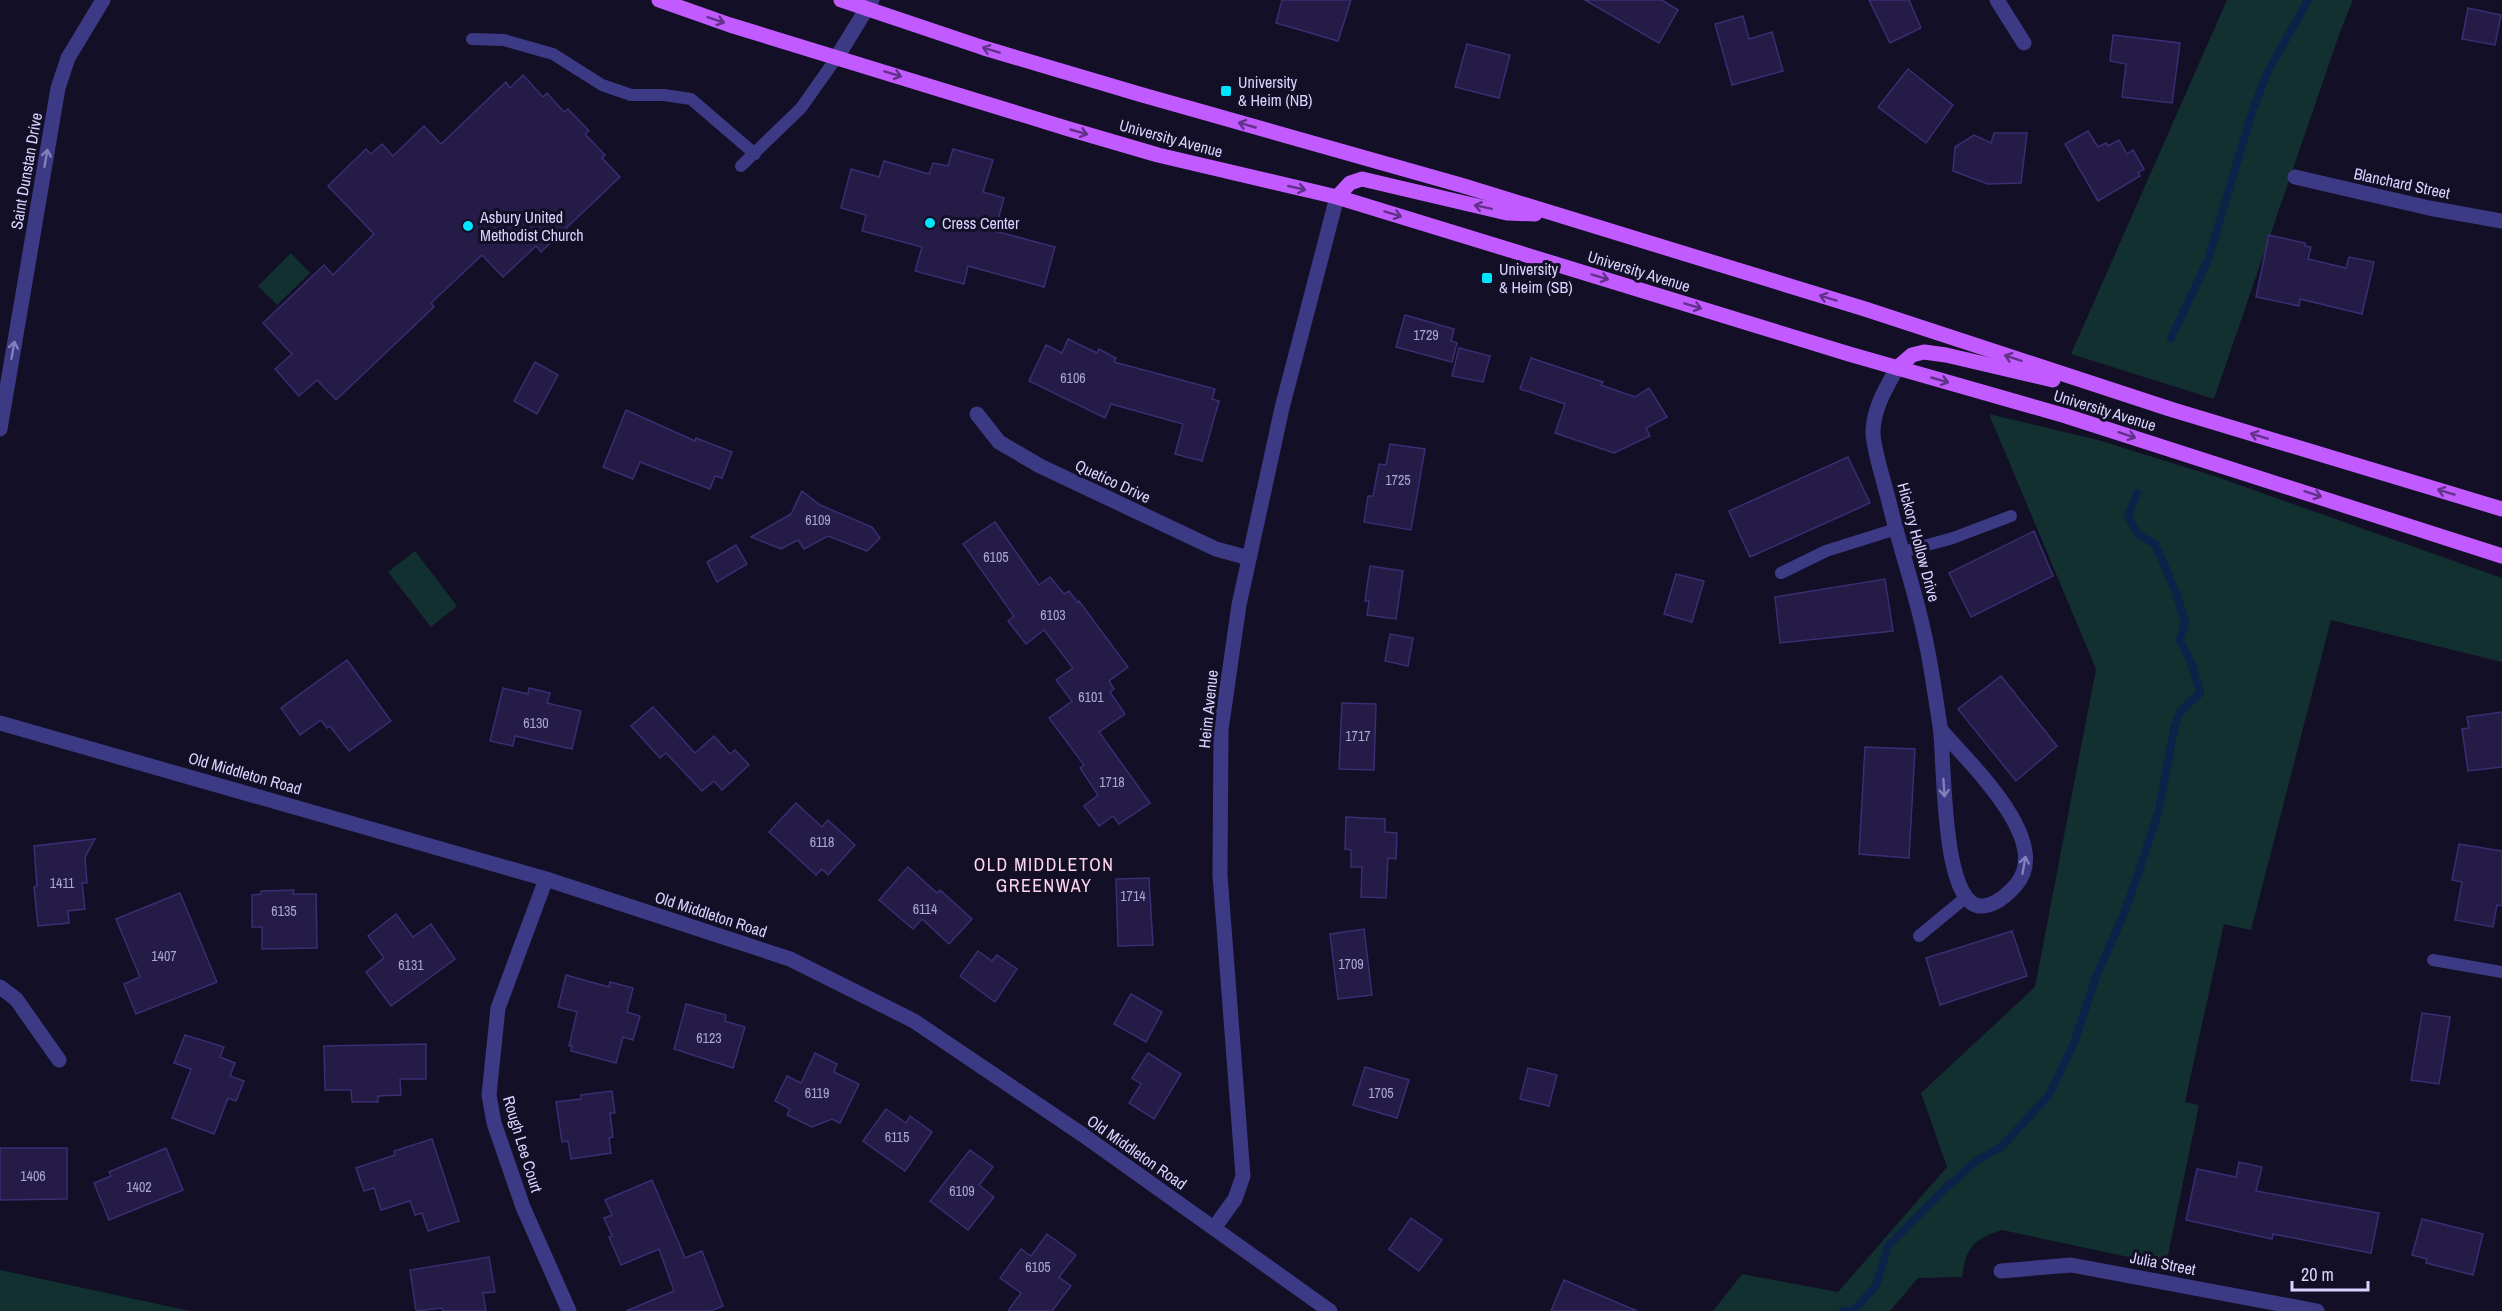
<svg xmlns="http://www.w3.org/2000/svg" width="2502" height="1311" font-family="'Archivo Narrow',sans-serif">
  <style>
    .green { fill: #12302f }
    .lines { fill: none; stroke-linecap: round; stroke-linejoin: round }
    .stream { stroke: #0c2248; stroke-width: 8 }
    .building { fill: #241b47; stroke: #3b2d73; stroke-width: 1.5 }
    .service { stroke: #3d3a85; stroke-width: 12 }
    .minor { stroke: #3d3a85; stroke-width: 15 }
    .tertiary { stroke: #3d3a85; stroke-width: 15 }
    .primary { stroke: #c25bff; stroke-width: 15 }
    .oneway { stroke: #623188 }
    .oneway2 { stroke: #837fbc }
    .poi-dot { fill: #00e5ff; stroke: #130f26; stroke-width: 2 }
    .labels { text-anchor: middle; stroke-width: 6; stroke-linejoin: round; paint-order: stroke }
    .number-label { font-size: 14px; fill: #aca6d1 }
    .poi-label { font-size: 16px; fill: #d9d4ff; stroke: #130f26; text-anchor: start }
    .street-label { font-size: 16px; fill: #d9d4ff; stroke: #130f26 }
    .neighbourhood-label { font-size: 18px; letter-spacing: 1.5px; fill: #ffd6f0; stroke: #130f26 }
  </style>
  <rect width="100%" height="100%" fill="#130f26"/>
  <!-- green -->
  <g class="green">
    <polygon points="2227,0 2353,0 2340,32 2214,399 2071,354"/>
    <polygon points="291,253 310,273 277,305 258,286"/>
    <path d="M1989,414L2098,440L2217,477L2502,578V662L2331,620L2251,930L2224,924L2185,1102L2199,1105L2166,1265L2002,1230C1974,1238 1966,1248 1962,1277L1918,1278L1890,1311H1713L1742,1274L1838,1292L1947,1167L1921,1093L2035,987L2096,669Z"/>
    <polygon points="415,551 457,606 431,627 388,572"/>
    <polygon points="0,1270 190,1311 0,1311"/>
  </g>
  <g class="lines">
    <!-- stream -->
    <g class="stream">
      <polyline points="2171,338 2208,260 2253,109 2268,71 2308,0"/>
      <polyline points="1843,1311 1854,1310 1876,1286 1888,1246 1947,1187 1975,1162 2002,1146 2049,1095 2074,1043 2096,977 2125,911 2141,865 2159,810 2174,729 2180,712 2200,693 2192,665 2180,640 2185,622 2175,590 2155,544 2138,535 2128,516 2137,493"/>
    </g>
  </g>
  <!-- building -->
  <g class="building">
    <polygon points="1282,0 1351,0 1338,41 1276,23"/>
    <polygon points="1585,0 1662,0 1678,10 1659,43"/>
    <polygon points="1869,0 1909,0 1921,28 1890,43"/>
    <polygon points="2468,8 2501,15 2495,45 2462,39"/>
    <polygon points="1743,16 1749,39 1772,32 1783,71 1732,85 1715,24"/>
    <polygon points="2113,35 2180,43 2172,103 2122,97 2126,64 2110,61"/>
    <polygon points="1467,44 1510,55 1499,98 1455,87"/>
    <polygon points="1908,69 1953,105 1926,143 1878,107"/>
    <polygon points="523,75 543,97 547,93 564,112 568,109 589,131 585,134 605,155 602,158 620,177 541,252 536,246 503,277 482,255 431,303 434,307 336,400 317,380 299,396 275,369 292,354 263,323 324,265 333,275 374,234 328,186 366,149 371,154 382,144 393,156 424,126 441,144 506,82 510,88"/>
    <polygon points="2088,131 2098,147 2106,143 2108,146 2119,140 2127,154 2133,150 2144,169 2138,173 2140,176 2098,201 2065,144"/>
    <polygon points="1994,133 2027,133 2021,183 1988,184 1953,171 1955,147 1974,135 1991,143"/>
    <polygon points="953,149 993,160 983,192 1004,198 995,231 1055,247 1044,287 968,266 964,284 915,271 922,247 862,231 866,215 841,208 851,169 879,177 884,161 929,174 933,163 948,166"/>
    <polygon points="2269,235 2305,243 2305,246 2311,247 2308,259 2346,268 2349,257 2374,262 2362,314 2300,299 2299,306 2256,297"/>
    <polygon points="1405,315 1454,329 1451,341 1457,343 1452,362 1396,347"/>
    <polygon points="1068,339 1097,353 1099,349 1116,358 1114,362 1215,389 1212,399 1219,401 1202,461 1175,454 1183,424 1111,404 1105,418 1029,381 1046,345 1062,353"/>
    <polygon points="1459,348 1490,356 1483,382 1452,376"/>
    <polygon points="1531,358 1603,382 1601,385 1635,397 1649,388 1667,417 1646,428 1650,436 1614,453 1555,433 1565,404 1520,389"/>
    <polygon points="535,362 558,375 537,414 514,401"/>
    <polygon points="626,410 695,441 696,438 732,452 722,478 715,476 710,489 640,462 633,479 603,467"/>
    <polygon points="1390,444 1425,449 1411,530 1364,522 1368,496 1373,496 1379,464 1386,465"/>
    <polygon points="1848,457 1870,503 1750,557 1729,511"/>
    <polygon points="802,491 820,505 872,527 880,538 867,551 828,536 804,549 798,540 781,549 751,537 791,514"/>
    <polygon points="995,522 1039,585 1050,577 1064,594 1069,591 1078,603 1079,601 1128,667 1109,681 1114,689 1110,692 1125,714 1099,732 1150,803 1119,824 1113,816 1099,826 1084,806 1098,795 1080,768 1084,765 1049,718 1072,701 1056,680 1073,668 1044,630 1026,644 1008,621 1014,616 963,544"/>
    <polygon points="2034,531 2053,576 1971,617 1949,573"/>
    <polygon points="736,545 747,564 717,582 707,562"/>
    <polygon points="1370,566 1403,571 1396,619 1367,615 1369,601 1365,601"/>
    <polygon points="1676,574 1704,581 1692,622 1664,614"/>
    <polygon points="1885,579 1893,631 1780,643 1775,597"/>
    <polygon points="1390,634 1413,638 1408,666 1385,661"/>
    <polygon points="347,660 391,721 349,751 330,726 327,728 321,720 300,735 281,708"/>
    <polygon points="2001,676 2057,746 2016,781 1958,709"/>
    <polygon points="503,688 528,694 529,688 550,693 547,703 581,711 572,749 515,736 513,746 490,741"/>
    <polygon points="1342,703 1376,704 1374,770 1339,769"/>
    <polygon points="653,707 695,753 714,736 730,754 735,750 749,765 722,790 714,781 702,791 666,753 660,758 631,726"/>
    <polygon points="2502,712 2502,767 2468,771 2462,729 2469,728 2467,717"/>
    <polygon points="1865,747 1915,749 1909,858 1859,854"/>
    <polygon points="796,803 822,827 828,820 855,845 828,875 822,869 816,875 769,832"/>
    <polygon points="1346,817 1385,819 1385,832 1397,833 1396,859 1388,858 1386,898 1361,897 1362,867 1351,867 1351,850 1345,849"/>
    <polygon points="95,839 85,857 87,883 82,883 85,909 68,911 69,923 38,926 34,887 37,886 34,846"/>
    <polygon points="2459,844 2502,851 2502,906 2497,905 2493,927 2455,920 2462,882 2452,880"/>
    <polygon points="908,867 937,893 940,890 972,919 949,944 922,919 913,929 879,900"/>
    <polygon points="1149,878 1153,945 1118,946 1116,879"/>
    <polygon points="294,890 293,894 316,894 317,948 262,949 262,927 252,927 252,895 261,894 261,891"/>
    <polygon points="180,893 217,982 136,1014 124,984 140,977 116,919"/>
    <polygon points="396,914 413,937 431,924 455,959 391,1006 366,972 384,958 368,936"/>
    <polygon points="1364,929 1372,995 1338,999 1330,934"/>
    <polygon points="2012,931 2027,976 1940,1005 1926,958"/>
    <polygon points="978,951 992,961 997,955 1017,969 995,1002 960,976"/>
    <polygon points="566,975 609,987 610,982 633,988 627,1012 640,1016 633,1040 623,1037 616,1063 571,1051 572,1046 569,1046 577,1012 558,1007"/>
    <polygon points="1131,994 1162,1012 1146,1042 1114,1024"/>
    <polygon points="686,1004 726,1015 725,1021 745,1027 733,1068 674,1049"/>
    <polygon points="2422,1013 2450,1017 2439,1084 2411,1080"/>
    <polygon points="185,1035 224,1047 220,1057 235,1063 230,1076 244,1081 236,1101 228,1098 214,1134 172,1118 191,1069 174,1063"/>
    <polygon points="426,1044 426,1079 400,1079 401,1095 378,1096 378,1102 352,1102 351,1090 325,1090 324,1046"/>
    <polygon points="815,1053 837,1064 834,1072 859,1084 840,1123 832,1119 812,1127 787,1115 790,1109 775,1101 787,1076 801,1083"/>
    <polygon points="1148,1053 1181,1074 1154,1119 1129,1103 1141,1084 1132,1078"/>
    <polygon points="1365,1067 1409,1080 1397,1118 1353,1105"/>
    <polygon points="1528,1068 1557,1075 1549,1106 1520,1099"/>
    <polygon points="612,1091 615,1113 610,1113 613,1137 609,1138 611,1153 571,1159 568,1141 562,1142 556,1102 581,1099 581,1095"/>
    <polygon points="886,1109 906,1123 910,1116 932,1132 905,1171 863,1141"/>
    <polygon points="432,1139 459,1221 428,1231 422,1213 415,1215 410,1201 381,1210 374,1188 364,1191 356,1168 395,1155 394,1151"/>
    <polygon points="0,1148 67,1148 67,1199 0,1200"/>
    <polygon points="166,1148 183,1190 109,1220 94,1183 111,1176 109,1172"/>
    <polygon points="970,1150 993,1167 979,1185 994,1197 968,1230 930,1201"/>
    <polygon points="2239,1162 2262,1167 2256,1191 2379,1213 2371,1253 2273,1234 2272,1239 2186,1220 2197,1169 2236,1177"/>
    <polygon points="652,1180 685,1258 702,1251 723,1306 710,1311 626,1311 674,1291 659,1249 621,1265 609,1237 612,1236 604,1218 612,1215 605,1200"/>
    <polygon points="1411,1218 1442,1240 1419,1271 1389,1249"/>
    <polygon points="2422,1219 2483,1234 2473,1275 2426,1263 2427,1259 2412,1255"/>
    <polygon points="1047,1234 1076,1255 1059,1277 1071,1286 1052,1311 1008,1311 1021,1293 1000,1278 1021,1249 1031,1256"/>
    <polygon points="489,1257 495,1292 483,1293 486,1311 443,1311 442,1308 416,1311 410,1270"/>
    <polygon points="1564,1280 1637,1311 1551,1311"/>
  </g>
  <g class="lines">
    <!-- service -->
    <g class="service">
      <polyline points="472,39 504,40 553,54 602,85 631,95 664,95 691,99 755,154"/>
      <polyline points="741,166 801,108 837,57"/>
      <polyline points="1902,552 1953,538 2011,516"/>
      <polyline points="1781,573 1826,551 1896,529"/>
      <polyline points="1919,936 1965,898"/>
      <polyline points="2433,960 2502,972"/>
    </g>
    <!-- minor -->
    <g class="minor">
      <polyline points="1997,0 2024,43"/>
      <polyline points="837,57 872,0"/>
      <polyline points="2295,177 2429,208 2502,221"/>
      <path d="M1897,368C1886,388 1874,407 1873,431C1872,446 1886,488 1890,506C1900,548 1915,590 1924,633C1931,663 1935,695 1940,726C1945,755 1940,910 1983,906C1996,905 2008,894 2016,885C2054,841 1968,762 1941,730"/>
      <polyline points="977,414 999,442 1040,466 1216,549 1249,558"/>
      <polyline points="0,429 58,88 68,58 103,0"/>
      <polyline points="546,879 498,1008 489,1095 494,1123 523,1207 569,1311"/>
      <polyline points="0,987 16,999 59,1060"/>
      <polyline points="1214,1228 1235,1199 1243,1176 1220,875 1221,730 1239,605 1282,408 1337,197"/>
      <polyline points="2001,1271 2071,1265 2317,1311"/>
    </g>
    <!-- tertiary -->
    <polyline class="tertiary" points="0,723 546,879 790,959 914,1021 1083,1135 1330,1311"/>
    <!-- primary -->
    <g class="primary">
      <polyline points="659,0 730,25 1069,129 1158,155 1337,197 1849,354 2066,416 2502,556"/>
      <polyline points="841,0 984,48 1139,94 1464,186 1865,309 2170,409 2502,509"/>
      <polyline points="1337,197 1350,183 1362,179 1507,213 1535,214"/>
      <polyline points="1897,368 1912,355 1924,352 1946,355 2053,380"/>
    </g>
  </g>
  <!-- one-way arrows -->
  <defs><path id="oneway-shaft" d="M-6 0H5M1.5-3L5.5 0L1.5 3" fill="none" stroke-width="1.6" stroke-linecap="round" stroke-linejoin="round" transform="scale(1.5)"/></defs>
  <g class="oneway">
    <use href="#oneway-shaft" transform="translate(716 20) rotate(19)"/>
    <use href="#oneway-shaft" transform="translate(991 50) rotate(-163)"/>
    <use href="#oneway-shaft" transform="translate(893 74) rotate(17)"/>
    <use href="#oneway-shaft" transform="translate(1247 125) rotate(-164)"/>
    <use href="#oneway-shaft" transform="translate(1079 132) rotate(16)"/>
    <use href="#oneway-shaft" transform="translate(1297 188) rotate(13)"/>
    <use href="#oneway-shaft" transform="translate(1483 207) rotate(-168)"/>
    <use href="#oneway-shaft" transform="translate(1393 214) rotate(17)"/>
    <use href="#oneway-shaft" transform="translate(1600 277) rotate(17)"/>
    <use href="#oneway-shaft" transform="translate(1828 298) rotate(-163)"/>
    <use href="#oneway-shaft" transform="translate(1693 306) rotate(17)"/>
    <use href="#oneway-shaft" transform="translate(2013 358) rotate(-162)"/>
    <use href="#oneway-shaft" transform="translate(1940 380) rotate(16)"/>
    <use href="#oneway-shaft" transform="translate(2127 435) rotate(18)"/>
    <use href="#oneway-shaft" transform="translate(2259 436) rotate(-163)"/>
    <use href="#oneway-shaft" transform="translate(2446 492) rotate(-163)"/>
    <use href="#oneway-shaft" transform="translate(2313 494) rotate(18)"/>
  </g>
  <g class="oneway2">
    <use href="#oneway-shaft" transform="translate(46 158) rotate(-80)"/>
    <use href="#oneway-shaft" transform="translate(13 350) rotate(-80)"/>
    <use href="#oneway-shaft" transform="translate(1944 788) rotate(86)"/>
    <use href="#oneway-shaft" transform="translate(2024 865) rotate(-80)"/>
  </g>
  <!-- markers -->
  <g class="poi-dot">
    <rect x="1220" y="85" width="12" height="12" rx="3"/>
    <circle cx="930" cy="223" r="6"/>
    <circle cx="468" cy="226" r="6"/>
    <rect x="1481" y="272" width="12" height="12" rx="3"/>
  </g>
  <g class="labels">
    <!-- number labels -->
    <g class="number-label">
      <text x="1426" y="340">1729</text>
      <text x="1073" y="383">6106</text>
      <text x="1398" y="485">1725</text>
      <text x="818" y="525">6109</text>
      <text x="996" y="562">6105</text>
      <text x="1053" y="620">6103</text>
      <text x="1091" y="702">6101</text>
      <text x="536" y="728">6130</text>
      <text x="1358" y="741">1717</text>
      <text x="1112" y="787">1718</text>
      <text x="822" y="847">6118</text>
      <text x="62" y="888">1411</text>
      <text x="1133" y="901">1714</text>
      <text x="925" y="914">6114</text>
      <text x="284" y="916">6135</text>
      <text x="164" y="961">1407</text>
      <text x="1351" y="969">1709</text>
      <text x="411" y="970">6131</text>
      <text x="709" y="1043">6123</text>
      <text x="817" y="1098">6119</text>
      <text x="1381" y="1098">1705</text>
      <text x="897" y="1142">6115</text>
      <text x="33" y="1181">1406</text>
      <text x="139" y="1192">1402</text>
      <text x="962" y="1196">6109</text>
      <text x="1038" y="1272">6105</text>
    </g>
    <!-- poi labels -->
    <g class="poi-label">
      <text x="1238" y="88">University<tspan x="1238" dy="18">&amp; Heim (NB)</tspan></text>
      <text x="480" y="223">Asbury United<tspan x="480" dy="18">Methodist Church</tspan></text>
      <text x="942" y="229">Cress Center</text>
      <text x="1499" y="275">University<tspan x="1499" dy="18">&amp; Heim (SB)</tspan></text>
    </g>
    <!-- street labels -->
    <g class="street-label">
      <text transform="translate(1171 138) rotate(15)" y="6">University Avenue</text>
      <text transform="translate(26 171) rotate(-80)" y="6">Saint Dunstan Drive</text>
      <text transform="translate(2402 183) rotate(12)" y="6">Blanchard Street</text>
      <text transform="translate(1639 271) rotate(17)" y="6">University Avenue</text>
      <text transform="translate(2105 410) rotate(17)" y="6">University Avenue</text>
      <text transform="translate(1113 481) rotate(25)" y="6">Quetico Drive</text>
      <text transform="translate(1919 542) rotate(75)" y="6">Hickory Hollow Drive</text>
      <text transform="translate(1208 709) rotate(-84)" y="6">Heim Avenue</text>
      <text transform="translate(245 773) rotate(16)" y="6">Old Middleton Road</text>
      <text transform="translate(711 914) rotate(18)" y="6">Old Middleton Road</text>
      <text transform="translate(523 1144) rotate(73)" y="6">Rough Lee Court</text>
      <text transform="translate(1137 1152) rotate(35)" y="6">Old Middleton Road</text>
      <text transform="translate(2163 1263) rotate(11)" y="6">Julia Street</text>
    </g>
    <!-- neighbourhood labels -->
    <g class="neighbourhood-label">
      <text x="1044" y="871">OLD MIDDLETON<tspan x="1044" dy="21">GREENWAY</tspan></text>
    </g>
  </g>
  <!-- scale -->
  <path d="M2292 1281v9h76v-9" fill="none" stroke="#d9d4ff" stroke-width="3"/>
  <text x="2301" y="1281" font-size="18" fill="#d9d4ff" stroke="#130f26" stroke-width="4.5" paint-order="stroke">20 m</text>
</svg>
